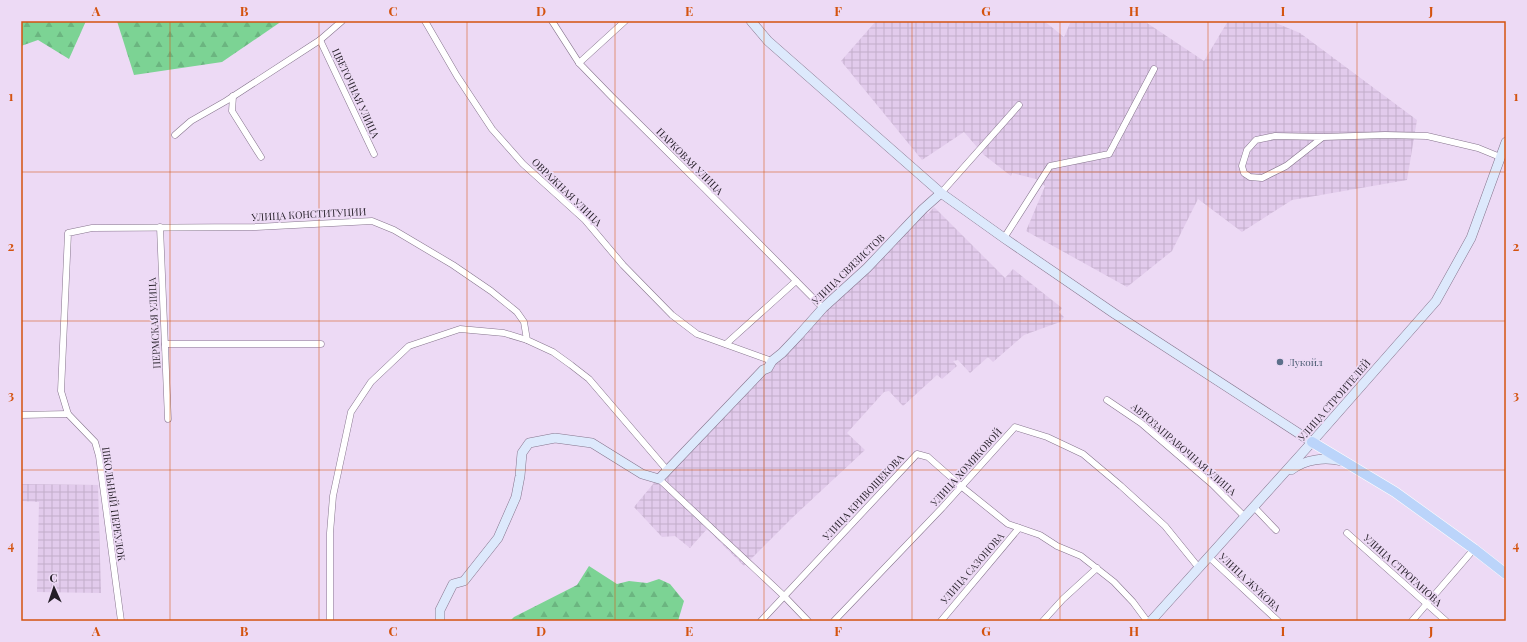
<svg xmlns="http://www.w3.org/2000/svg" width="1527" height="642" font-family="'Playfair Display',serif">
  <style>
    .industrial { fill: url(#industrial-grid) }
    .forest { fill: url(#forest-firs) }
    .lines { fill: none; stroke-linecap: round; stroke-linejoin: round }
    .street-casing { stroke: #86758d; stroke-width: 7 }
    .secondary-casing { stroke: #86758d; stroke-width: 10 }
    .primary-casing { stroke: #fff; stroke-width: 11 }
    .street { stroke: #fff; stroke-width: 6 }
    .secondary { stroke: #dde9fc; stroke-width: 9 }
    .primary { stroke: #bbd4fa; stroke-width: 10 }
    .grid { fill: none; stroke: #d4530f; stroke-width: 1; stroke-opacity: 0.55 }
    .service-dot { fill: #5c6f8a; stroke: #eddaf5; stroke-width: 1.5 }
    .labels { text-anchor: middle; stroke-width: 3.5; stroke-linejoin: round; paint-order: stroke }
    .street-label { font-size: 10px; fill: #241e27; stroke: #eddaf5 }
    .service-label { font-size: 10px; fill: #4e5e75; stroke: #eddaf5; text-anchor: start }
    .neatline { fill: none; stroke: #d4530f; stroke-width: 1.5 }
    .grid-label { font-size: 13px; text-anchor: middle; font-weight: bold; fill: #d4530f }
  </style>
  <defs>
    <pattern id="industrial-grid" width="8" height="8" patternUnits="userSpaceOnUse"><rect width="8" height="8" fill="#e2cbec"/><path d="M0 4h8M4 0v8" fill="none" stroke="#c2aeca"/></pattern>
    <pattern id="forest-firs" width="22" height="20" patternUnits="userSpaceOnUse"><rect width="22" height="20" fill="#7cd394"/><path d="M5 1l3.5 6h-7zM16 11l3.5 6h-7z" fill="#6bb580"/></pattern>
  </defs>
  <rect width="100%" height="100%" fill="#eddaf5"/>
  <!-- industrial -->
  <g class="industrial">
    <polygon points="876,21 1044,21 1064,37 1071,21 1144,21 1204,61 1228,21 1271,21 1300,33 1417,120 1407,180 1292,200 1242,232 1198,199 1172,251 1127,287 1026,231 1045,186 1036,179 1012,173 1011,176 984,155 964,132 922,160 841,61"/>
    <polygon points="922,205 928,214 934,207 1005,278 1013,269 1062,308 1059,312 1064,317 1060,322 1024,335 993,362 988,357 970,373 958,360 953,361 957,366 942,379 937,375 903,406 889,391 884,392 847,433 865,450 792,518 744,566 707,529 690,548 675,536 662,537 634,507 668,466 778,352 865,265"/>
    <polygon points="21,484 98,485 101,593 37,592 39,502 21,501"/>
  </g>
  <!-- forest -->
  <g class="forest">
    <polygon points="21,21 86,21 69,59 38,40 21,46"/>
    <polygon points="117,21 282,21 222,62 134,75"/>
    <polygon points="589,566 617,584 629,581 647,583 659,579 670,584 684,601 678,621 510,621 514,617 577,585"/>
  </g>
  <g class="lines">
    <!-- street casing -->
    <g class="street-casing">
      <g id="street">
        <polyline points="425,21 457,76 492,129 523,164 585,220 623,265 672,315 697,334 772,361"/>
        <polyline points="552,21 579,63 612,97 704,188 823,308"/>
        <polyline points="320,40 374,154"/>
        <polyline points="579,63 625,21"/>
        <polyline points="233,96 232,111 261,157"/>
        <polyline points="175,135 191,121 226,101 320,40 342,21"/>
        <polyline points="1323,137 1286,166 1262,178 1250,177 1244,173 1242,166 1247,150 1256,140 1275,136 1323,137 1385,135 1427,136 1478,148 1500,157"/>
        <polyline points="941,193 1019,105"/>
        <polyline points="160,227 168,419"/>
        <polyline points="1004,238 1050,166 1109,154 1154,69"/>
        <polyline points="165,344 321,344"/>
        <polyline points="726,344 796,281"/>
        <polyline points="1107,400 1141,423 1212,484 1245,517"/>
        <polyline points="21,415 68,414"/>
        <polyline points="659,479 784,596 808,621"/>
        <polyline points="1254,507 1276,530"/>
        <polyline points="1347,533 1446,621"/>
        <polyline points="1209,557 1278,621"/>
        <polyline points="121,621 99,456 95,442 68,414 61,391 68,233 92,228 256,227 372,221 394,230 453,265 491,291 517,312 524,322 527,340 553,352 571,365 589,379 667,470"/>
        <polyline points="330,621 330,533 333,496 351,412 371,382 409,346 460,329 504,333 527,340"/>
        <polyline points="761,621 917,454 928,457 962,487 1008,524 1040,535 1057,546 1081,556 1114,582 1133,602 1147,621"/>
        <polyline points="834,621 942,508 1015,427 1047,437 1083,454 1121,486 1165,526 1199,568"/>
        <polyline points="941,621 1019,528"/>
        <polyline points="1043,621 1063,599 1097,568"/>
        <polyline points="1412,621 1474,549"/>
      </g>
    </g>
    <!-- secondary casing -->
    <g class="secondary-casing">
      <g id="secondary">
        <polyline points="751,21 768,41 941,193 1004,238 1115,314 1312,442"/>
        <path d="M1291,470C1306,459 1325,457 1342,461"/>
        <polyline points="440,621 440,610 453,584 464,581 498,538 516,497 520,476 522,453 529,443 555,438 592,443 642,474 659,479 763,370 768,368 772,361 782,353 799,335 823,308 867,268 923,209 941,193"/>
        <polyline points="1151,621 1312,442 1436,301 1471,238 1506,142"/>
      </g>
    </g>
    <!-- primary casing -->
    <g class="primary-casing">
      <polyline id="primary" points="1312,442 1395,492 1474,549 1506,574"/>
    </g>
    <!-- street -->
    <use href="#street" class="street"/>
    <!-- secondary -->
    <use href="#secondary" class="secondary"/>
    <!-- primary -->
    <use href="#primary" class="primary"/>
  </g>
  <!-- grid -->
  <path class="grid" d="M170,21V621M319,21V621M467,21V621M615,21V621M764,21V621M912,21V621M1060,21V621M1208,21V621M1357,21V621M21,172H1506M21,321H1506M21,470H1506"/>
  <!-- markers -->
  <circle class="service-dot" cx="1280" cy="362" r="4"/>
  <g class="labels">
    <!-- street labels -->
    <g class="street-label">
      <text transform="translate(356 93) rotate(65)" y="4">ЦВЕТОЧНАЯ УЛИЦА</text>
      <text transform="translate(690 161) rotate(45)" y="4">ПАРКОВАЯ УЛИЦА</text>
      <text transform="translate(567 192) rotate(44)" y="4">ОВРАЖНАЯ УЛИЦА</text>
      <text transform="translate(309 214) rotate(-3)" y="4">УЛИЦА КОНСТИТУЦИИ</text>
      <text transform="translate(848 269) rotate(-44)" y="4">УЛИЦА СВЯЗИСТОВ</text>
      <text transform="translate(154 323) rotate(-93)" y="4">ПЕРМСКАЯ УЛИЦА</text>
      <text transform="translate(1334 400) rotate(-49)" y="4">УЛИЦА СТРОИТЕЛЕЙ</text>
      <text transform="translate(1184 449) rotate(41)" y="4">АВТОЗАПРАВОЧНАЯ УЛИЦА</text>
      <text transform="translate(966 467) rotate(-48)" y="4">УЛИЦА ХОМЯКОВОЙ</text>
      <text transform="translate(863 497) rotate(-47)" y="4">УЛИЦА КРИВОЩЕКОВА</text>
      <text transform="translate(114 504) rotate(82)" y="4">ШКОЛЬНЫЙ ПЕРЕУЛОК</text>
      <text transform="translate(972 568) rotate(-49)" y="4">УЛИЦА САЗОНОВА</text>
      <text transform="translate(1403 570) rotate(42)" y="4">УЛИЦА СТРОГАНОВА</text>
      <text transform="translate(1250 582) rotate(43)" y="4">УЛИЦА ЖУКОВА</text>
    </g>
    <!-- service labels -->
    <g class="service-label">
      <text x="1288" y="366">Лукойл</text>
    </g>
  </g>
  <!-- border -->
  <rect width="1527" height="642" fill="none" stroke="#eddaf5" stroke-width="44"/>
  <!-- north arrow -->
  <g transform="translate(54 588) rotate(357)" stroke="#eddaf5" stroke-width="3" paint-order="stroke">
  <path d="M0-3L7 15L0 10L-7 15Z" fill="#241e27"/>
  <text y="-6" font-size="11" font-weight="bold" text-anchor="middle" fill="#241e27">С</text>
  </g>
  <rect x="22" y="22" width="1483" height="598" class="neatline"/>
  <g class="grid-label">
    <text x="96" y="16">A</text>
    <text x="244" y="16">B</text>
    <text x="393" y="16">C</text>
    <text x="541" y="16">D</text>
    <text x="689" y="16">E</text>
    <text x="838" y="16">F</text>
    <text x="986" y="16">G</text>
    <text x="1134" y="16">H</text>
    <text x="1283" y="16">I</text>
    <text x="1431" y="16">J</text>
    <text x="11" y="101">1</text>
    <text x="1516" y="101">1</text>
    <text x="11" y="251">2</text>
    <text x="1516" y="251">2</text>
    <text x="11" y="400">3</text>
    <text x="1516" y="400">3</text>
    <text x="11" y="550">4</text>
    <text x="1516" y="550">4</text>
    <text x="96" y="636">A</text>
    <text x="244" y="636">B</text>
    <text x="393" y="636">C</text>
    <text x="541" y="636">D</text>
    <text x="689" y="636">E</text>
    <text x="838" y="636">F</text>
    <text x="986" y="636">G</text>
    <text x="1134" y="636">H</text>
    <text x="1283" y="636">I</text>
    <text x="1431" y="636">J</text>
  </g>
</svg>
